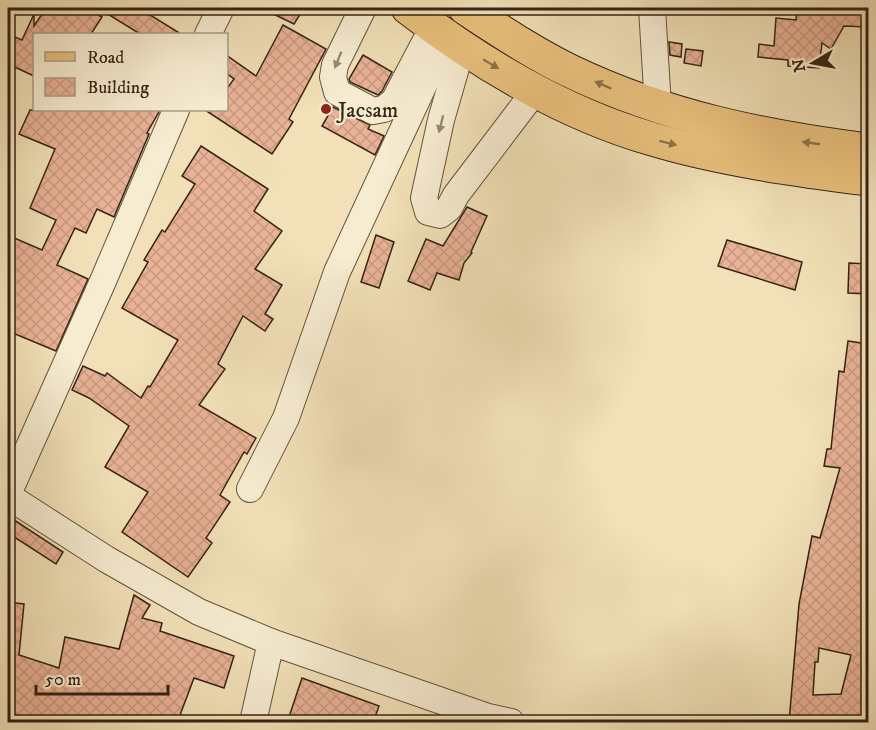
<svg xmlns="http://www.w3.org/2000/svg" width="876" height="730" font-family="'IM FELL DW Pica',serif">
  <style>
    .building { fill: url(#building-cross-hatch); stroke: #352315; stroke-width: 1.5; fill-rule: evenodd }
    .lines { fill: none; stroke-linecap: round; stroke-linejoin: round }
    .minor-casing { stroke: #64523e; stroke-width: 28 }
    .major-casing { stroke: #352315; stroke-width: 35 }
    .minor { stroke: #f7ecd1; stroke-width: 26 }
    .major { stroke: #e9c07c; stroke-width: 33 }
    .oneway { fill: #968873 }
    .oneway2 { fill: #8f7248 }
    .poi-dot { fill: #8f2418; stroke: #f7ecd1; stroke-width: 2 }
    .labels { text-anchor: middle; stroke-width: 4.5; stroke-linejoin: round; paint-order: stroke }
    .poi-label { font-size: 22px; fill: #352315; stroke: #f7ecd1; text-anchor: start }
  </style>
  <defs>
    <pattern id="building-cross-hatch" width="8" height="8" patternUnits="userSpaceOnUse" patternTransform="scale(1.5)"><rect width="8" height="8" fill="#e9b296"/><path d="M0 0l8 8M0 8l8-8" fill="none" stroke="#c89980"/></pattern>
  </defs>
  <rect width="100%" height="100%" fill="#f2e1b8"/>
  <filter id="stains"><feTurbulence type="fractalNoise" baseFrequency=".00333" numOctaves="4"/><feColorMatrix values="0 0 0 0 .2 0 0 0 0 .09 0 0 0 0 .02 0 0 0 .5 -.17"/></filter>
  <radialGradient id="worn" r=".72"><stop offset=".6" stop-color="#630" stop-opacity="0"/><stop offset="1" stop-color="#630" stop-opacity=".3"/></radialGradient>
  <!-- building -->
  <g class="building">
    <polygon points="46,8 86,8 102,17 91,34 34,34 34,76 8,64 8,53 15,37 22,40 34,14 34,26"/>
    <polygon points="98,8 139,8 181,34 140,34"/>
    <polygon points="261,8 304,8 294,24"/>
    <polygon points="797,8 868,8 868,27 844,26 831,49 822,43 819,68 788,66 788,60 758,57 759,44 774,46 776,18 796,20"/>
    <polygon points="283,25 326,49 289,119 293,122 272,154 205,110 226,110 226,90 234,79 226,73 226,55 256,76"/>
    <polygon points="669,42 682,44 681,57 670,55"/>
    <polygon points="686,49 703,51 701,66 684,63"/>
    <polygon points="363,55 392,72 382,91 378,95 350,82 349,79"/>
    <polygon points="333,107 370,125 368,129 384,136 375,155 322,126"/>
    <polygon points="30,110 160,110 147,133 149,134 114,217 97,209 86,233 75,228 57,265 88,279 56,351 8,331 8,248 12,237 42,250 56,220 30,208 55,149 19,134"/>
    <polygon points="201,146 268,189 254,211 282,231 255,269 282,285 265,314 273,319 265,331 243,316 218,364 225,369 199,405 256,438 247,454 244,452 220,495 230,502 206,538 212,543 188,577 122,532 148,492 105,467 129,426 89,398 72,390 83,366 105,376 107,373 141,398 148,386 150,387 178,340 122,308 148,262 144,260 162,230 165,232 195,184 182,176"/>
    <polygon points="467,207 487,216 471,252 472,253 464,263 459,280 437,273 430,290 408,281 426,239 443,246"/>
    <polygon points="376,235 394,242 379,288 361,282"/>
    <polygon points="727,240 802,262 795,290 718,266"/>
    <polygon points="849,263 868,264 868,294 848,293"/>
    <path d="M848,341L868,344V723H789L799,604L812,536L820,538L840,468L824,466L827,449H831L839,371L844,372ZM819,648L851,655L841,694L813,695L815,662H818Z"/>
    <polygon points="8,516 63,552 56,564 8,533"/>
    <polygon points="134,595 150,605 142,618 162,623 160,631 234,656 224,688 194,678 177,723 8,723 8,602 24,604 19,655 59,668 65,637 119,649"/>
    <polygon points="302,678 379,706 373,723 287,723"/>
  </g>
  <g class="lines">
    <!-- minor casing -->
    <g class="minor-casing">
      <g id="minor">
        <polyline points="363,8 335,65 333,77 337,92 373,111 384,109 394,101 433,27"/>
        <polyline points="652,8 658,107"/>
        <polyline points="208,34 221,8"/>
        <polyline points="462,47 441,120 424,198 428,212 440,215 449,208 456,195 535,91"/>
        <polyline points="250,489 286,418 337,272 446,37"/>
        <polyline points="8,494 103,281 176,110"/>
        <polyline points="8,496 106,559 199,612 271,642 488,717 511,722"/>
        <polyline points="253,722 271,642"/>
      </g>
    </g>
    <!-- major casing -->
    <g class="major-casing">
      <g id="major">
        <path d="M408,8C479,63 565,114 652,139C722,160 797,170 868,179"/>
        <path d="M465,8C499,30 533,53 570,71C666,117 764,137 868,150"/>
      </g>
    </g>
    <!-- minor -->
    <use href="#minor" class="minor"/>
    <!-- major -->
    <use href="#major" class="major"/>
  </g>
  <!-- one-way arrows -->
  <defs><path id="oneway-solid" d="M-6-.8H1V-3.2L6.5 0L1 3.2V.8H-6Z" transform="scale(1.5)"/></defs>
  <g class="oneway">
    <use href="#oneway-solid" transform="translate(338 60) rotate(112)"/>
    <use href="#oneway-solid" transform="translate(441 124) rotate(104)"/>
  </g>
  <g class="oneway2">
    <use href="#oneway-solid" transform="translate(491 64) rotate(30)"/>
    <use href="#oneway-solid" transform="translate(603 85) rotate(-156)"/>
    <use href="#oneway-solid" transform="translate(668 143) rotate(14)"/>
    <use href="#oneway-solid" transform="translate(811 143) rotate(-172)"/>
  </g>
  <!-- markers -->
  <circle class="poi-dot" cx="326" cy="109" r="6"/>
  <g class="labels">
    <!-- poi labels -->
    <g class="poi-label">
      <text x="338" y="117">Jacsam</text>
    </g>
  </g>
  <!-- margin -->
  <rect width="876" height="730" fill="none" stroke="#f2e1b8" stroke-width="30"/>
  <rect x="9" y="9" width="858" height="712" fill="none" stroke="#352315" stroke-width="3"/>
  <rect x="15" y="15" width="846" height="700" fill="none" stroke="#352315" stroke-width="1.5"/>
  <!-- legend -->
  <rect x="33" y="33" width="195" height="78" fill="#f7ecd1" stroke="#a99c86" stroke-width="1.5"/>
  <rect x="45" y="52" width="30" height="9" fill="#e9c07c" stroke="#a99c86" stroke-width="1.5"/>
  <text x="87" y="63" font-size="18" fill="#352315">Road</text>
  <rect x="45" y="78" width="30" height="18" fill="url(#building-cross-hatch)" stroke="#a99c86" stroke-width="1.5"/>
  <text x="87" y="93" font-size="18" fill="#352315">Building</text>
  <!-- north arrow -->
  <g transform="translate(813 63) rotate(260)" stroke="#f7ecd1" stroke-width="4.5" paint-order="stroke">
  <path d="M0-4.5L10 22L0 15L-10 22Z" fill="#352315"/>
  <text y="-9" font-size="16" font-weight="bold" text-anchor="middle" fill="#352315">N</text>
  </g>
  <!-- scale -->
  <path d="M36 685v9h132v-9" fill="none" stroke="#352315" stroke-width="3"/>
  <text x="45" y="685" font-size="18" fill="#352315" stroke="#f7ecd1" stroke-width="4.5" paint-order="stroke">50 m</text>
  <rect width="100%" height="100%" filter="url(#stains)"/>
  <rect width="100%" height="100%" fill="url(#worn)"/>
</svg>
